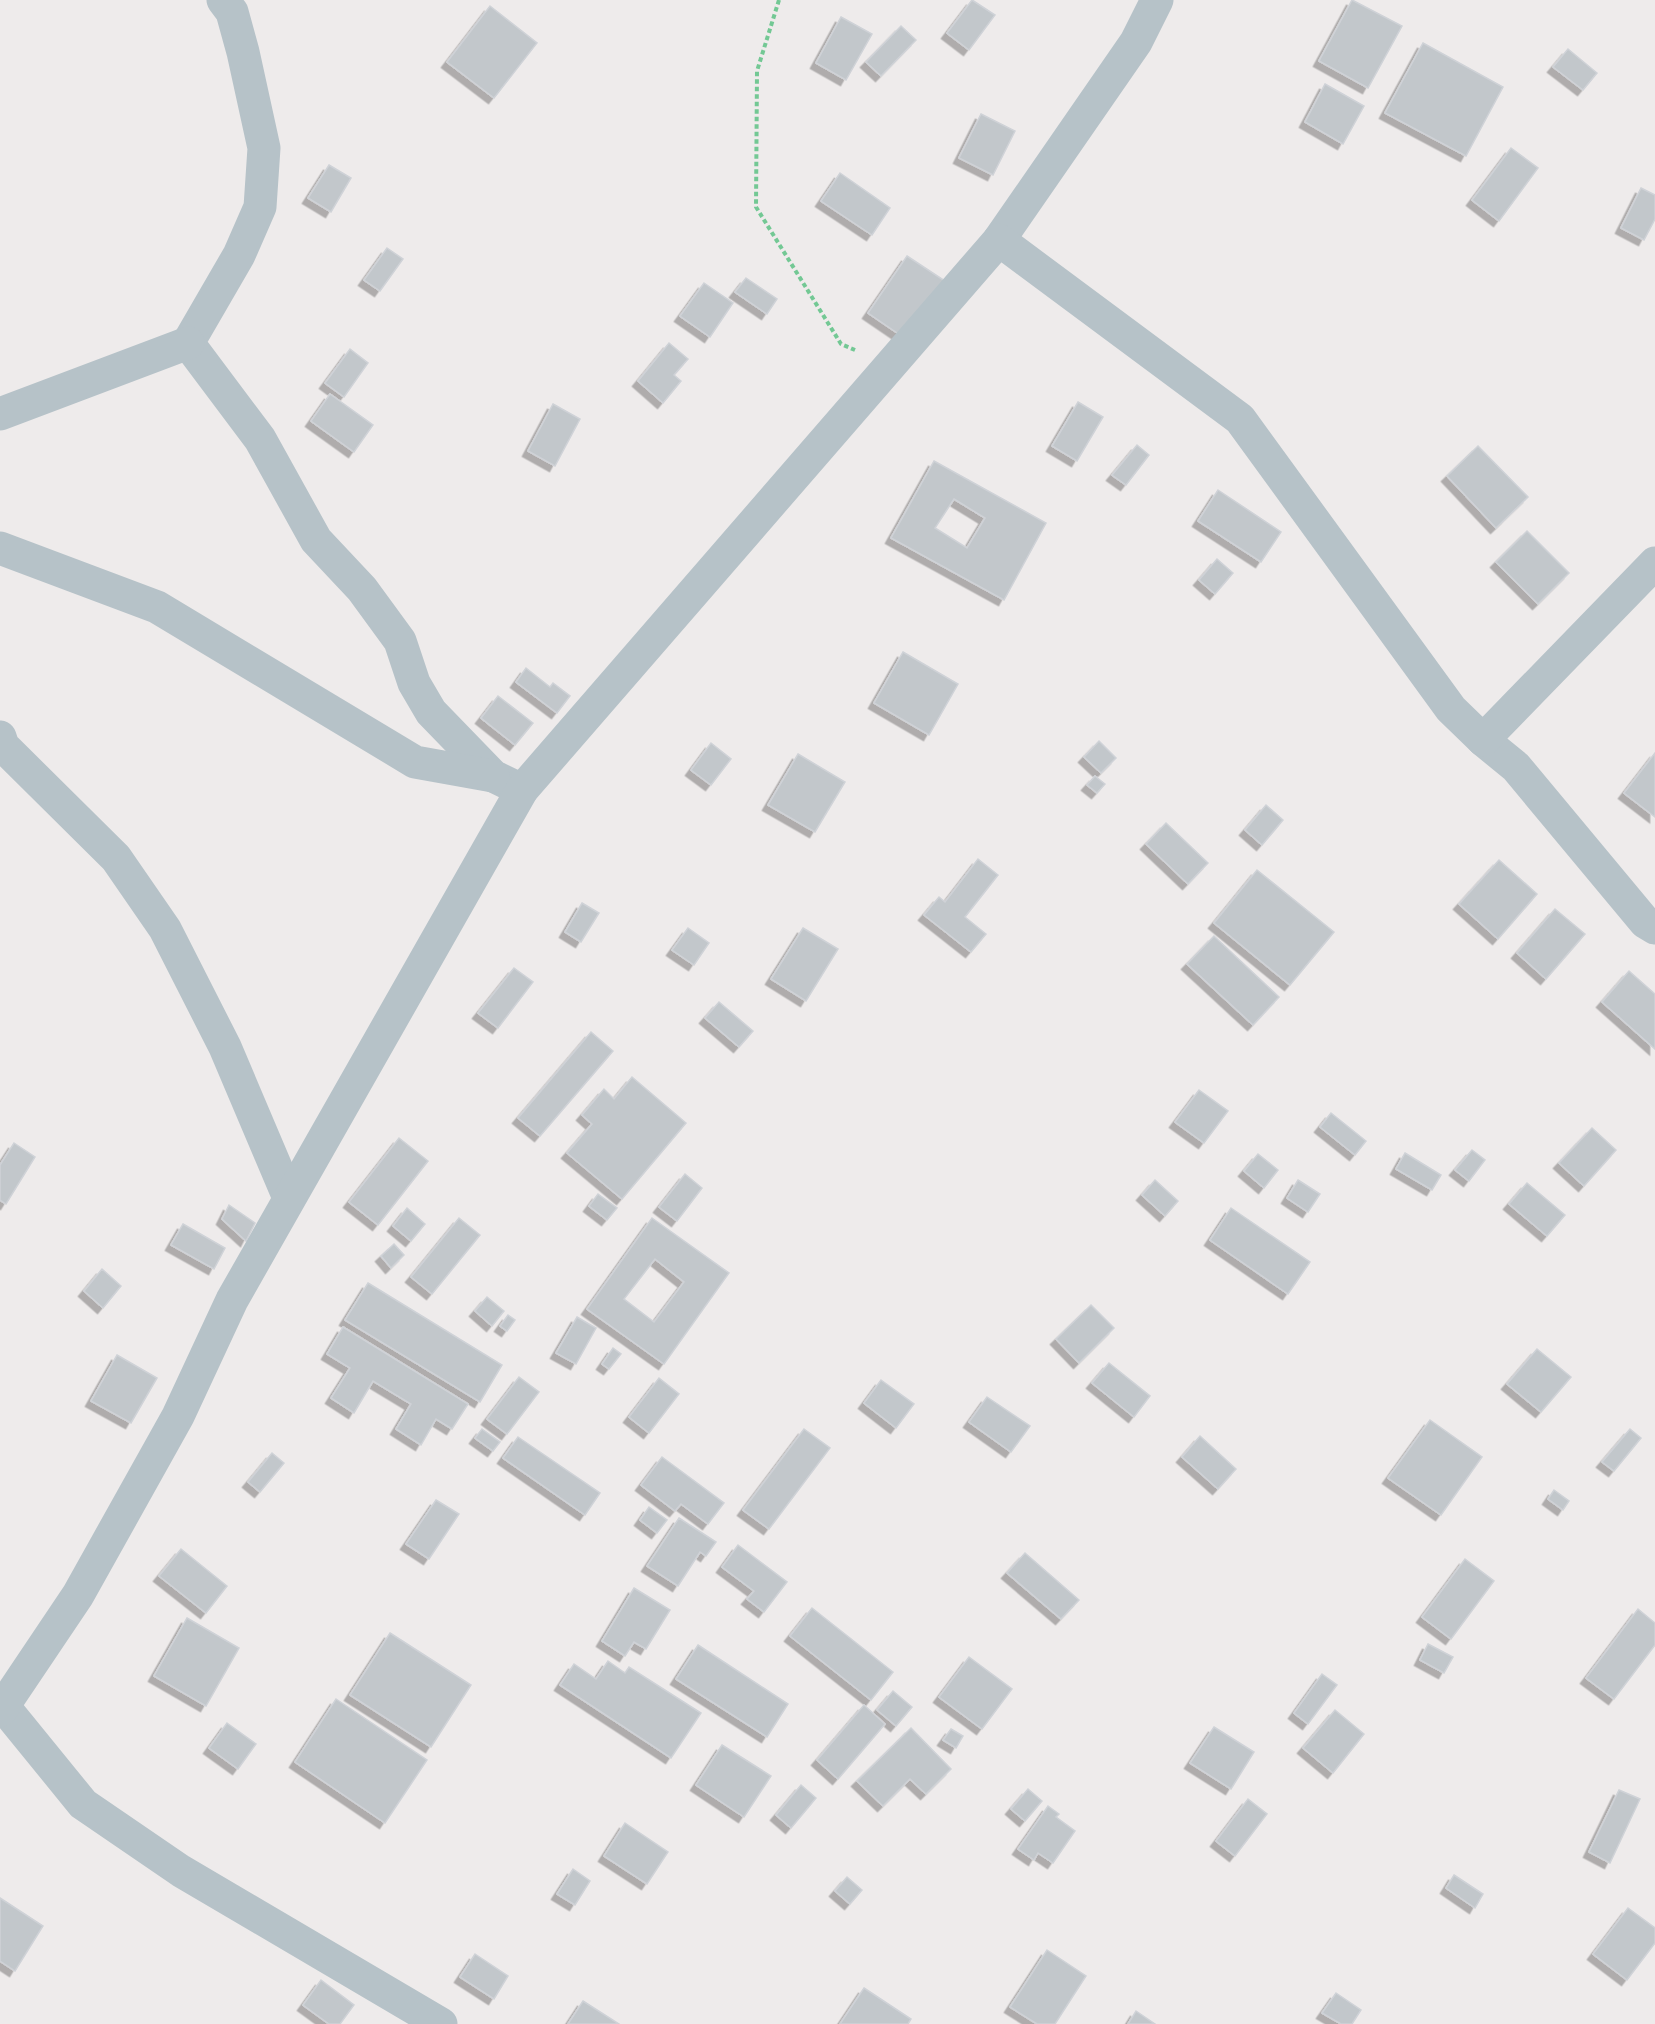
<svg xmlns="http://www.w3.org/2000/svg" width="1655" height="2024" font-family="Signika,sans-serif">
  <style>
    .building { fill: #c2c7cb; stroke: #cfd2d7; stroke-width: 1.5; fill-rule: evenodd; filter: url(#shadow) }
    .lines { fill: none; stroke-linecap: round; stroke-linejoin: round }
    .path { stroke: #73c894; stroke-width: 4; stroke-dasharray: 4.5 3; stroke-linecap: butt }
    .minor { stroke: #b6c2c8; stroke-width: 33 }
  </style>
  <defs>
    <filter id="shadow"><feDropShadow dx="-5.5" dy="5.5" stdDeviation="0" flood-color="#0004"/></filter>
  </defs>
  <rect width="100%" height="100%" fill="#eeebeb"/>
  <!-- building -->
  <g class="building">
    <polygon points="972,0 995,15 969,50 947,33"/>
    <polygon points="1352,0 1402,26 1368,88 1319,61"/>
    <polygon points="490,6 537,43 494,98 447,62"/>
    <polygon points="841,17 872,34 846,80 816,63"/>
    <polygon points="901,26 916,40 881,76 866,62"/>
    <polygon points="1423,43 1503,87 1466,156 1385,113"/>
    <polygon points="1568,49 1597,73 1583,90 1553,67"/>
    <polygon points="1325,84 1364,106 1343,144 1305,122"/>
    <polygon points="981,114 1015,131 993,175 959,158"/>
    <polygon points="1511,148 1538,168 1499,221 1472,200"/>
    <polygon points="329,165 351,178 331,212 308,198"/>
    <polygon points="840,173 890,208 872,235 821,201"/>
    <polygon points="1641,188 1655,195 1655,219 1644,240 1621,228"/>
    <polygon points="387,248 403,259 380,291 364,280"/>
    <polygon points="907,256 945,281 906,339 868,313"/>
    <polygon points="746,278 777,299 767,314 735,292"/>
    <polygon points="704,283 733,303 710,337 680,316"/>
    <polygon points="669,343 688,359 674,375 681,381 663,403 638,381"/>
    <polygon points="350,349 368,363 344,397 325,383"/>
    <polygon points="330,394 373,425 354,452 311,421"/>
    <polygon points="1078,402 1103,417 1077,461 1052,446"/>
    <polygon points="553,404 580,419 555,466 528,451"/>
    <polygon points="1137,445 1149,455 1126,485 1112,475"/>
    <polygon points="1478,446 1528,497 1496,528 1447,476"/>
    <path d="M934,461L1046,523L1004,600L891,538ZM954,499L985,518L967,548L935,528Z"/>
    <polygon points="1218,490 1281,532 1261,562 1198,521"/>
    <polygon points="1527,531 1569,573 1538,604 1496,562"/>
    <polygon points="1217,559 1233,573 1215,594 1199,580"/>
    <polygon points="903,652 958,684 929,735 874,703"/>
    <polygon points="526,668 550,687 553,683 570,696 557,713 516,682"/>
    <polygon points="498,696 533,723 515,745 481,718"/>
    <polygon points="1099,741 1116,758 1101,773 1084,757"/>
    <polygon points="711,743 731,759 711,785 691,770"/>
    <polygon points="1655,753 1655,817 1624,793"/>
    <polygon points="798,754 845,782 815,832 768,805"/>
    <polygon points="1095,776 1105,784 1097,793 1087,785"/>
    <polygon points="1266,805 1283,820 1262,845 1245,830"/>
    <polygon points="1166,823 1208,863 1188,884 1146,844"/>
    <polygon points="978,859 998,875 965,917 986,934 971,952 924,915 939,897 945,902"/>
    <polygon points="1499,860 1537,894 1498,939 1459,904"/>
    <polygon points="1257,870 1334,932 1290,985 1214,923"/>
    <polygon points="582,903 599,913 581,942 565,932"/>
    <polygon points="1555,909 1585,934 1546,979 1517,953"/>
    <polygon points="688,928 709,943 694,965 672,950"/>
    <polygon points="803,928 838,949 806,1001 771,979"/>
    <polygon points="1214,936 1279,997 1253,1025 1187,964"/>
    <polygon points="514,968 533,982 498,1028 478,1013"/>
    <polygon points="1629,971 1655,994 1655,1049 1602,1002"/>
    <polygon points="719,1002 753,1031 739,1047 705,1018"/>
    <polygon points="591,1032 613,1051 540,1136 518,1118"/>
    <polygon points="632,1077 686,1123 622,1199 567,1153 592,1124 582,1115 604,1089 614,1099"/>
    <polygon points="1199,1090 1228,1111 1204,1143 1175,1122"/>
    <polygon points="1331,1113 1366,1141 1355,1155 1320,1127"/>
    <polygon points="1592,1128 1616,1150 1584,1186 1559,1163"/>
    <polygon points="399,1138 428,1161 378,1225 349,1202"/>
    <polygon points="14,1143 35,1157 6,1204 0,1200 0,1165"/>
    <polygon points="1472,1150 1485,1160 1469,1181 1455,1170"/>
    <polygon points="1405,1153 1441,1175 1432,1190 1396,1169"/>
    <polygon points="1258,1154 1278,1170 1264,1188 1244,1171"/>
    <polygon points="685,1174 702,1188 677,1221 659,1207"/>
    <polygon points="1155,1180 1178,1201 1165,1216 1142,1195"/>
    <polygon points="1298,1180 1320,1194 1308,1212 1287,1198"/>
    <polygon points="1527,1183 1565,1215 1547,1236 1509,1204"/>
    <polygon points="598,1194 617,1208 607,1220 589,1206"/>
    <polygon points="229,1205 255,1223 246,1241 222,1219"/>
    <polygon points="407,1208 425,1224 411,1241 393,1226"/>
    <polygon points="1231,1208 1310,1262 1288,1294 1210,1240"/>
    <polygon points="459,1218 480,1235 432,1294 411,1277"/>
    <path d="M652,1218L729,1273L664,1364L587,1309ZM655,1259L684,1282L654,1322L624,1299Z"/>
    <polygon points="183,1224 225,1248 214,1269 171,1245"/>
    <polygon points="394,1244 404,1255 391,1268 381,1256"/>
    <polygon points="102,1269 121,1286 103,1308 84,1291"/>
    <polygon points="368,1283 502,1365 480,1402 345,1320"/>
    <polygon points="487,1297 504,1311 492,1326 475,1311"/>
    <polygon points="1091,1305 1114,1328 1079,1363 1056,1339"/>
    <polygon points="508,1315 515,1320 507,1331 500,1326"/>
    <polygon points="577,1317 596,1328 576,1364 556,1353"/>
    <polygon points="343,1327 468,1404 452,1429 436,1419 421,1445 396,1429 411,1404 373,1381 354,1413 331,1398 350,1368 327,1354"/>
    <polygon points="613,1348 621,1354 609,1369 602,1364"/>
    <polygon points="1537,1349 1571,1377 1541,1412 1507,1384"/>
    <polygon points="117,1355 157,1378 131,1423 91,1401"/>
    <polygon points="1109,1363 1150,1396 1134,1417 1092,1383"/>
    <polygon points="519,1377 539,1392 507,1434 487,1419"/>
    <polygon points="659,1378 679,1394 649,1433 629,1417"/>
    <polygon points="881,1380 914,1404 896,1428 864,1403"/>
    <polygon points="987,1397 1030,1426 1011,1452 969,1422"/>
    <polygon points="1430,1420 1482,1457 1441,1515 1388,1478"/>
    <polygon points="482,1429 500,1442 493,1451 475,1438"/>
    <polygon points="804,1429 830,1448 769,1529 743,1510"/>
    <polygon points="1630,1429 1641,1438 1614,1471 1602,1462"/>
    <polygon points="1200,1436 1236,1469 1218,1489 1182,1457"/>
    <polygon points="518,1437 600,1493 585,1515 503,1458"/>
    <polygon points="272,1453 284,1463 260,1492 248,1482"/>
    <polygon points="662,1457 724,1503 708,1524 681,1504 675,1511 641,1485"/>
    <polygon points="1554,1490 1569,1501 1563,1510 1548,1499"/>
    <polygon points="436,1500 459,1514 429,1559 406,1544"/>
    <polygon points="649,1507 667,1520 657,1533 640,1520"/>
    <polygon points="679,1518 716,1542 706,1556 700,1552 678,1586 647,1566"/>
    <polygon points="738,1545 787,1582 764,1612 747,1599 754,1591 722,1567"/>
    <polygon points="181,1549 227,1586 206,1613 159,1576"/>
    <polygon points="1025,1553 1079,1600 1061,1619 1007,1573"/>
    <polygon points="1465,1559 1494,1581 1451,1639 1422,1617"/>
    <polygon points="634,1588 670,1610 646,1649 634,1642 625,1656 602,1641"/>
    <polygon points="812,1608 893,1672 871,1700 790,1636"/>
    <polygon points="1638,1609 1655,1623 1655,1645 1614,1699 1586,1678"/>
    <polygon points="187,1618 239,1648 206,1706 154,1676"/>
    <polygon points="390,1633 471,1685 431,1747 350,1695"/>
    <polygon points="1428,1644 1453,1657 1444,1673 1420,1660"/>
    <polygon points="698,1645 788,1704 767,1737 676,1679"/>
    <polygon points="969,1657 1012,1689 982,1729 939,1697"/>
    <polygon points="608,1661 625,1673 629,1667 701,1713 671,1758 560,1685 574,1664 596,1679"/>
    <polygon points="1322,1674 1337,1685 1308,1724 1294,1713"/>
    <polygon points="893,1691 912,1707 896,1726 877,1710"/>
    <polygon points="336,1699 427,1760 385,1823 295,1762"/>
    <polygon points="864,1705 885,1724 838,1779 817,1760"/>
    <polygon points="1335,1710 1364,1734 1333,1773 1303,1748"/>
    <polygon points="227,1723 256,1744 238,1769 209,1748"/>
    <polygon points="1214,1727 1254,1752 1231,1789 1190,1763"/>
    <polygon points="911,1728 951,1769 926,1794 910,1779 883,1806 857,1781"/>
    <polygon points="951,1729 963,1736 956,1748 943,1740"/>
    <polygon points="722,1745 771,1776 744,1817 696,1785"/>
    <polygon points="801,1785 816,1798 791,1828 776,1815"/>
    <polygon points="1028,1789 1042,1801 1025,1821 1011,1809"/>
    <polygon points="1619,1790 1640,1799 1610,1863 1589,1852"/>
    <polygon points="1248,1799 1267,1814 1235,1856 1216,1841"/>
    <polygon points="1048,1806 1059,1814 1056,1817 1075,1831 1053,1863 1038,1853 1034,1860 1018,1849"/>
    <polygon points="625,1823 668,1852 647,1884 604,1856"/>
    <polygon points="573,1869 590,1881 575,1905 557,1894"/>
    <polygon points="1454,1875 1483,1894 1475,1908 1446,1888"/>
    <polygon points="847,1877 862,1890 850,1904 835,1891"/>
    <polygon points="0,1898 43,1926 15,1971 0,1961"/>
    <polygon points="1628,1908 1655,1928 1655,1943 1627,1980 1593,1954"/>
    <polygon points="1047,1950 1086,1976 1055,2024 1037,2024 1010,2007"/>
    <polygon points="475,1954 508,1976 494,1999 460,1977"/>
    <polygon points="321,1980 354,2005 340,2024 329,2024 303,2005"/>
    <polygon points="864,1988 911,2019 908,2024 840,2024"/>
    <polygon points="1336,1993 1361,2010 1352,2024 1341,2024 1322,2013"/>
    <polygon points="583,2001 619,2024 568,2024"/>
    <polygon points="1136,2011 1155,2024 1128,2024"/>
  </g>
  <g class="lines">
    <!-- path -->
    <polyline class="path" points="779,0 757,71 756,207 841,344 855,350"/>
    <!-- minor -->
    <g class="minor">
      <polyline points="223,0 232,12 243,52 264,148 260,207 239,255 188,343 260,439 316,540 362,589 400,641 414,683 431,712 493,776 522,790"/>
      <polyline points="999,240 1136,42 1157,0"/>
      <polyline points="0,414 188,343"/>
      <polyline points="0,548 157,607 415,762 493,776"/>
      <polyline points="0,737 3,746 116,858 165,929 225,1047 289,1198"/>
      <polyline points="1483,740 1516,767 1645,922 1655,928"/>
      <polyline points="4,1707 83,1804 181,1871 441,2024"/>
      <polyline points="0,1711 78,1595 178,1416 232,1300 522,790 999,240 1240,419 1451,709 1483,740 1655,563"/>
    </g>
  </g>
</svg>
